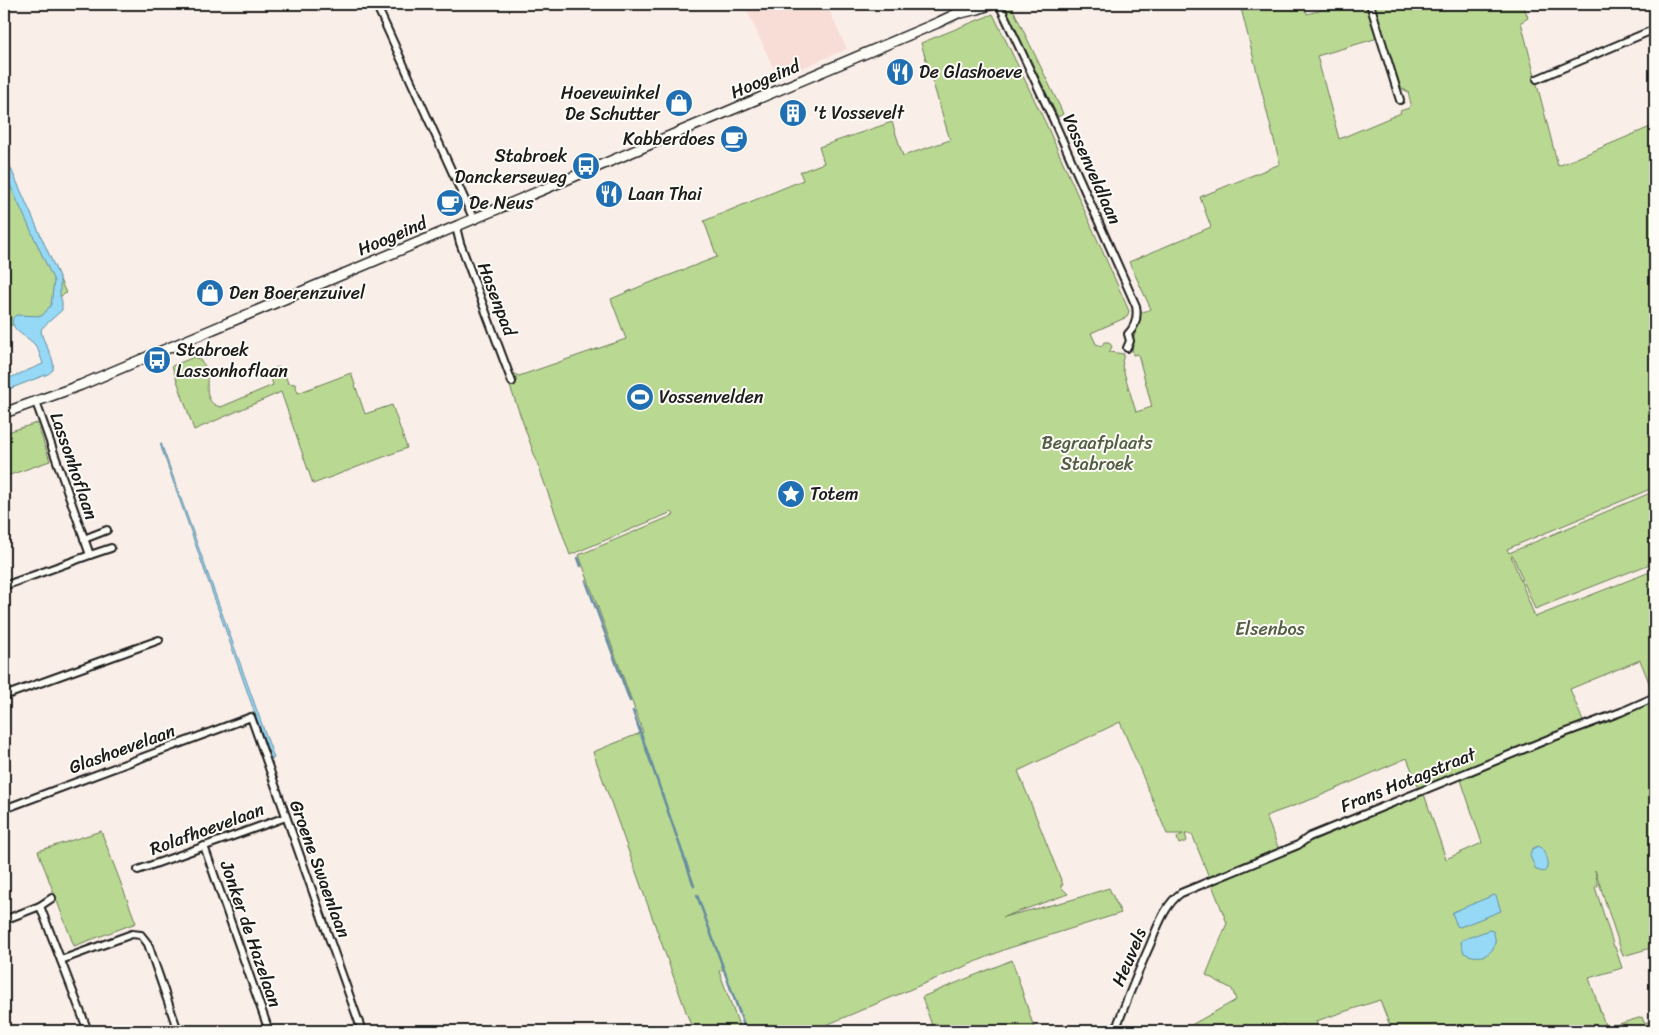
<svg xmlns="http://www.w3.org/2000/svg" width="1659" height="1035" font-family="Sriracha,sans-serif">
  <style>
    .built { fill: #f7ddd6 }
    .green { fill: #b9d992; stroke: #6a7a57; fill-rule: evenodd }
    .water { fill: #95d9f7; stroke: #658d9f }
    .lines { fill: none; stroke-linecap: round; stroke-linejoin: round }
    .stream { stroke: #658d9f; stroke-width: 2.5 }
    .street-casing { stroke: #1c1c1c; stroke-width: 10 }
    .secondary-casing { stroke: #1c1c1c; stroke-width: 12 }
    .street { stroke: #fdfcf7; stroke-width: 6 }
    .secondary { stroke: #fdfcf7; stroke-width: 9 }
    .labels { text-anchor: middle; stroke-width: 4; stroke-linejoin: round; paint-order: stroke }
    .poi-label { font-size: 18px; fill: #1c1c1c; stroke: #fdfcf7; text-anchor: start }
    .street-label { font-size: 18px; fill: #1c1c1c; stroke: #fdfcf7 }
    .park-label { font-size: 18px; fill: #535e45; stroke: #fdfcf7 }
  </style>
  <rect width="100%" height="100%" fill="#faeee8"/>
  <filter id="ink" filterUnits="userSpaceOnUse"><feTurbulence type="fractalNoise" baseFrequency=".02" numOctaves="2"/><feDisplacementMap in="SourceGraphic" scale="10" xChannelSelector="R" yChannelSelector="G"/><feConvolveMatrix kernelMatrix="1 2 1 2 8 2 1 2 1" color-interpolation-filters="sRGB"/></filter>
  <g filter="url(#ink)">
    <!-- built -->
    <polygon class="built" points="744,4 826,4 847,49 778,78"/>
    <!-- green -->
    <g class="green">
      <path d="M1240,4H1304L1307,14L1342,4H1368L1378,38L1317,56L1339,139L1401,113L1400,111L1409,108L1411,104L1408,92L1398,86L1373,4H1523L1528,18L1521,22L1558,166L1655,125V487L1507,549L1509,553L1655,491V562L1535,609L1513,556H1511L1535,617L1655,570V694L1654,695L1640,660L1570,689L1584,724L1422,788L1446,859L1482,843L1461,780L1552,741L1622,715L1655,700V960L1651,948L1623,956L1595,870L1598,886L1595,887L1614,947H1615L1622,968L1589,978L1606,1028L1642,1017L1644,1023L1655,1020V1031H1392L1380,1000L1316,1021L1319,1031H1286L1284,1024L1262,1031H1177L1186,1028L1236,1000L1232,989L1206,975L1227,923L1192,834H1185L1187,841L1179,844L1177,837L1183,834H1167L1120,722L1018,771L1063,885L1060,886L1068,894L1003,917L1071,900L1109,888L1121,913L1006,949L812,1031H747L724,969L719,971L741,1031H693L593,752L643,732L579,555L674,515L672,512L570,555L506,375L512,373L519,376L626,339L611,299L639,287L717,257L704,221L803,180L800,172L824,163L819,147L892,122L903,156L950,140L921,43L993,14L1046,124L1129,311L1127,317L1091,333L1096,344L1102,346L1104,342H1109L1112,347L1109,352L1124,354L1122,362L1123,363L1122,366L1136,412L1152,407L1138,354L1133,355L1132,348L1133,340L1140,318V313L1151,309L1129,262L1211,227L1200,197L1280,164ZM1407,758L1421,794L1277,856L1278,847L1266,816L1315,798Z"/>
      <polygon points="1011,5 1060,107 1063,114 1058,117 1005,7"/>
      <polygon points="4,157 66,293 61,296 50,313 22,325 4,325"/>
      <path d="M194,357C220,366 194,402 221,407L273,385L270,374L275,368L279,367L283,370L288,383L295,384L298,393L351,373L365,414L392,405L407,448L313,484L281,392L194,430L172,366Z"/>
      <polygon points="37,423 50,461 4,477 4,433"/>
      <polygon points="101,831 136,923 74,946 38,851"/>
      <polygon points="1012,960 1035,1031 934,1031 922,997"/>
    </g>
    <!-- water -->
    <g class="water">
      <path d="M4,153L60,279V295L62,302V310L43,327L41,330C42,343 56,357 53,370L48,374L4,391V375L7,379L43,364C41,358 39,350 35,345C28,336 12,333 12,319L16,315L42,316L51,305L54,281L4,172Z"/>
      <polygon points="161,443 274,758 271,759 160,444"/>
      <path d="M1538,846L1543,849C1545,856 1551,866 1544,872L1536,870L1530,856L1532,849Z"/>
      <polygon points="1494,895 1496,896 1501,911 1460,927 1457,926 1452,913 1453,912"/>
      <path d="M1489,930L1493,931C1494,934 1496,939 1495,943C1492,958 1475,959 1464,953L1461,943L1462,940Z"/>
    </g>
    <g class="lines">
      <!-- stream -->
      <g class="stream">
        <polyline points="578,558 581,566"/>
        <polyline points="586,581 630,701"/>
        <polyline points="633,711 694,886"/>
        <polyline points="697,895 746,1031"/>
      </g>
      <!-- street casing -->
      <g class="street-casing">
        <g id="street">
          <polyline points="376,4 474,220"/>
          <path d="M999,4L1053,119L1136,306C1138,317 1136,326 1128,334L1130,341L1127,348"/>
          <polyline points="1370,4 1400,100"/>
          <polyline points="1537,79 1655,29"/>
          <polyline points="456,227 460,243 512,382"/>
          <polyline points="36,402 90,555 111,548"/>
          <polyline points="84,539 107,530"/>
          <polyline points="4,586 90,555"/>
          <polyline points="4,696 159,640"/>
          <polyline points="4,809 251,717 362,1031"/>
          <polyline points="204,846 269,1031"/>
          <polyline points="138,870 286,817"/>
          <polyline points="40,906 88,1031"/>
          <polyline points="4,920 40,906 52,898"/>
          <polyline points="61,960 132,934 141,935 148,944 178,1031"/>
          <path d="M1115,1031C1126,1002 1137,974 1150,945C1157,928 1165,904 1181,893L1298,845L1309,837L1551,738L1621,712L1655,697"/>
        </g>
      </g>
      <!-- secondary casing -->
      <g class="secondary-casing">
        <g id="secondary">
          <polyline points="961,13 978,9 992,4"/>
          <polyline points="4,413 81,385 937,23 956,14 972,4"/>
        </g>
      </g>
      <!-- street -->
      <use href="#street" class="street"/>
      <!-- secondary -->
      <use href="#secondary" class="secondary"/>
    </g>
  </g>
  <!-- icons -->
  <defs>
    <g id="restaurant-disc" transform="scale(1.4375)"><circle r="9.5" fill="#1f6fb2" stroke="#fdfcf7"/><path d="M-5-6h1v4h1v-4h1v4h1v-4h1v5L-1.5 .5V6h-2V.5L-5-1ZM5-6V6H3V1.5H1.5Q1.5-4 5-6Z" fill="#fff"/></g>
    <g id="shop-disc" transform="scale(1.4375)"><circle r="9.5" fill="#1f6fb2" stroke="#fdfcf7"/><path d="M-5-2.5h2.3a2.7 3.5 0 0 1 5.4 0H5L5.5 6h-11ZM-1.5-2.5h3a1.5 2.3 0 0 0-3 0Z" fill="#fff"/></g>
    <g id="building-disc" transform="scale(1.4375)"><circle r="9.5" fill="#1f6fb2" stroke="#fdfcf7"/><path d="M-4-6H4V6H1V3H-1V6H-4ZM-2.5-4.3h1.7v1.8h-1.7ZM.8-4.3h1.7v1.8H.8ZM-2.5-1h1.7V.8h-1.7ZM.8-1h1.7V.8H.8Z" fill="#fff"/></g>
    <g id="cafe-disc" transform="scale(1.4375)"><circle r="9.5" fill="#1f6fb2" stroke="#fdfcf7"/><path d="M-5.5-4.5H6V0H3Q3 3.5 0 3.5H-2.5Q-5.5 3.5-5.5 0ZM3-3.2v2h1.7v-2ZM-6 4.5H4V6H-6Z" fill="#fff"/></g>
    <g id="bus-disc" transform="scale(1.4375)"><circle r="9.5" fill="#1f6fb2" stroke="#fdfcf7"/><path d="M-5-6H5V4H4V6H2V4H-2V6H-4V4H-5ZM-3.5-4V0h7V-4ZM-3.5 1.2v1.5H-2V1.2ZM2 1.2v1.5H3.5V1.2Z" fill="#fff"/></g>
    <g id="stadium-disc" transform="scale(1.4375)"><circle r="9.5" fill="#1f6fb2" stroke="#fdfcf7"/><path d="M0-5a6.5 5 0 1 0 0 10a6.5 5 0 1 0 0-10ZM-3.5-1.8h7v3.6h-7Z" fill="#fff"/></g>
    <g id="sight-disc" transform="scale(1.4375)"><circle r="9.5" fill="#1f6fb2" stroke="#fdfcf7"/><path d="M0-6L1.8-2.2L6-1.7L2.9 1.2L3.7 5.4L0 3.3L-3.7 5.4L-2.9 1.2L-6-1.7L-1.8-2.2Z" fill="#fff"/></g>
  </defs>
  <g fill-rule="evenodd">
    <use href="#restaurant-disc" x="900" y="72"/>
    <use href="#shop-disc" x="679" y="103"/>
    <use href="#building-disc" x="793" y="113"/>
    <use href="#cafe-disc" x="734" y="139"/>
    <use href="#bus-disc" x="586" y="166"/>
    <use href="#restaurant-disc" x="609" y="194"/>
    <use href="#cafe-disc" x="450" y="203"/>
    <use href="#shop-disc" x="210" y="293"/>
    <use href="#bus-disc" x="157" y="360"/>
    <use href="#stadium-disc" x="640" y="397"/>
    <use href="#sight-disc" x="791" y="494"/>
  </g>
  <g class="labels">
    <!-- poi labels -->
    <g class="poi-label">
      <text x="919" y="78">De Glashoeve</text>
      <text x="660" y="99" text-anchor="end">Hoevewinkel<tspan x="660" dy="21">De Schutter</tspan></text>
      <text x="812" y="119">'t Vossevelt</text>
      <text x="715" y="145" text-anchor="end">Kabberdoes</text>
      <text x="567" y="162" text-anchor="end">Stabroek<tspan x="567" dy="21">Danckerseweg</tspan></text>
      <text x="628" y="200">Laan Thai</text>
      <text x="469" y="209">De Neus</text>
      <text x="229" y="299">Den Boerenzuivel</text>
      <text x="176" y="356">Stabroek<tspan x="176" dy="21">Lassonhoflaan</tspan></text>
      <text x="659" y="403">Vossenvelden</text>
      <text x="810" y="500">Totem</text>
    </g>
    <!-- street labels -->
    <g class="street-label">
      <text transform="translate(765 79) rotate(-23)" y="6">Hoogeind</text>
      <text transform="translate(1092 169) rotate(66)" y="6">Vossenveldlaan</text>
      <text transform="translate(392 236) rotate(-23)" y="6">Hoogeind</text>
      <text transform="translate(497 299) rotate(69)" y="6">Hasenpad</text>
      <text transform="translate(74 466) rotate(71)" y="6">Lassonhoflaan</text>
      <text transform="translate(122 749) rotate(-20)" y="6">Glashoevelaan</text>
      <text transform="translate(1408 780) rotate(-22)" y="6">Frans Hotagstraat</text>
      <text transform="translate(207 829) rotate(-20)" y="6">Rolafhoevelaan</text>
      <text transform="translate(320 869) rotate(70)" y="6">Groene Swaenlaan</text>
      <text transform="translate(251 934) rotate(71)" y="6">Jonker de Hazelaan</text>
      <text transform="translate(1129 957) rotate(-67)" y="6">Heuvels</text>
    </g>
    <!-- park labels -->
    <g class="park-label">
      <text x="1097" y="449">Begraafplaats<tspan x="1097" dy="21">Stabroek</tspan></text>
      <text x="1270" y="635">Elsenbos</text>
    </g>
  </g>
  <!-- margin -->
  <rect width="1659" height="1035" fill="none" stroke="#fdfcf7" stroke-width="20"/>
  <rect x="10" y="10" width="1639" height="1015" fill="none" stroke="#1c1c1c" stroke-width="2" filter="url(#ink)"/>
</svg>
